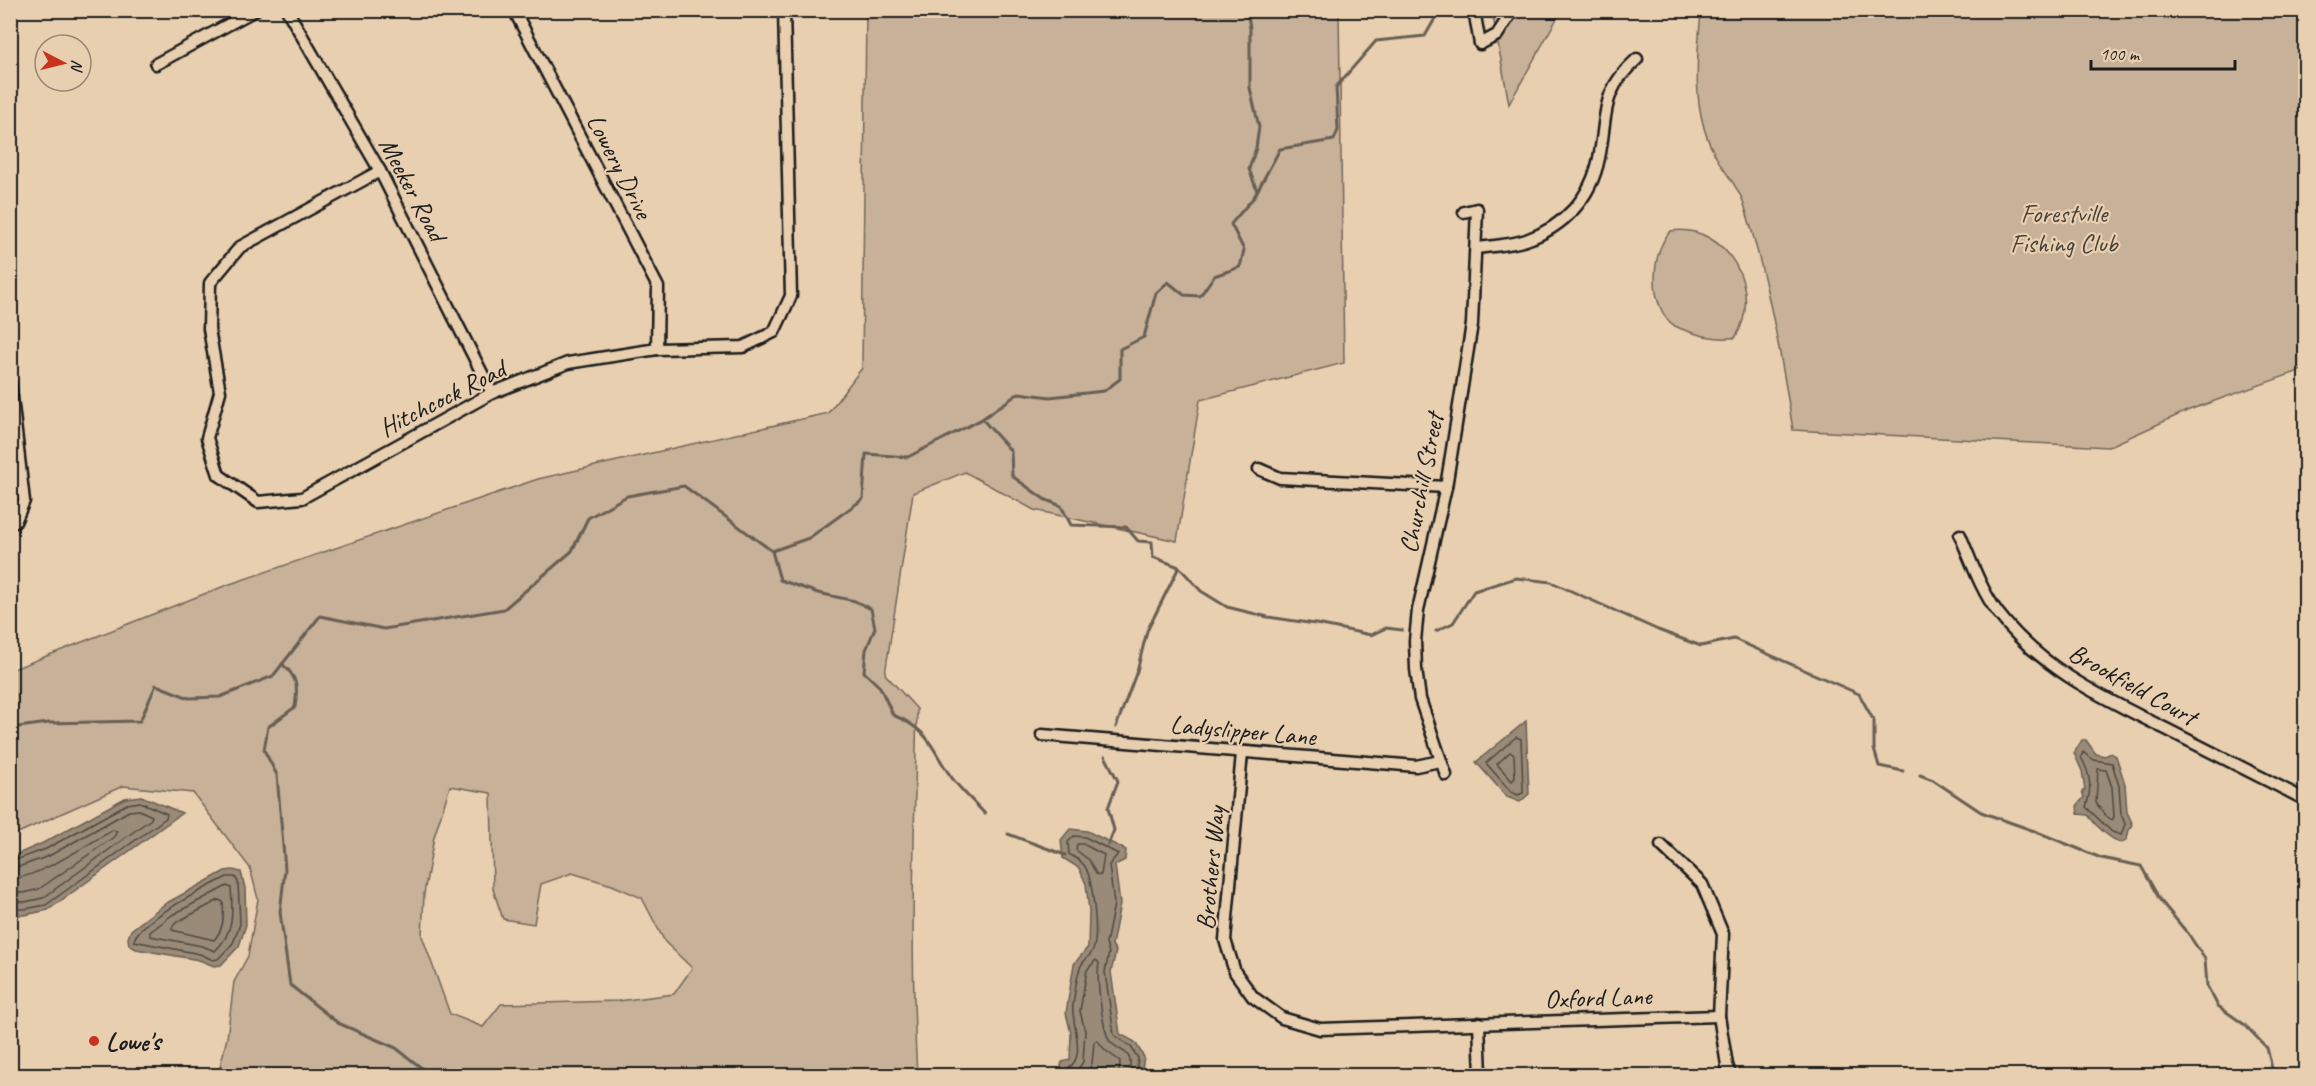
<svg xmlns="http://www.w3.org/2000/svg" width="2316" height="1086" font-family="Caveat,sans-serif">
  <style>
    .green { fill: #c7b198; stroke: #72665a; stroke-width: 1.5; fill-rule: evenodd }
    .water { fill: #9a8a78; stroke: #685e53; stroke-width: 1.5 }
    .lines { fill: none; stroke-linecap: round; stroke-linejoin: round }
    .shore { stroke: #4e4841; stroke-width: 1.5 }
    .stream { stroke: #685e53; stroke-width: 3 }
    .minor-casing { stroke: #1c1c1c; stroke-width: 15 }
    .minor { stroke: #e8cfb0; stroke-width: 10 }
    .poi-dot { fill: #c8321e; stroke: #e8cfb0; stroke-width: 2 }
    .labels { text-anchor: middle; stroke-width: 4.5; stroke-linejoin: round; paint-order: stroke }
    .street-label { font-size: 26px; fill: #1c1c1c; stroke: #e8cfb0 }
    .park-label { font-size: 26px; fill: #47413b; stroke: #e8cfb0 }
    .poi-label { font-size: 26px; font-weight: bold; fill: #1c1c1c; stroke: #e8cfb0; text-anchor: start }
  </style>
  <rect width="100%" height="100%" fill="#e8cfb0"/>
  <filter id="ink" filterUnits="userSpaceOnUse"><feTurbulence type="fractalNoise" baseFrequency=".0167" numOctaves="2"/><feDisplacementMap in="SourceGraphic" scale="12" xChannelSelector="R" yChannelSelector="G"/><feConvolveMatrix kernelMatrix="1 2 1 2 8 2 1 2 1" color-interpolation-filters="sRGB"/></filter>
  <g filter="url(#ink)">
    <!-- green -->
    <g class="green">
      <path d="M866,11H1339L1344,363L1200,400L1177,541L1034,510L965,472L913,493L885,674L917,709C914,831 910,953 917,1075H218L227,1038L234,982L248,956L258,899L250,868L193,793L123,786L11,836V670L227,585L538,479L828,413L862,368ZM450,786L491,793L493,889L503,919L534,924L541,884L572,873L612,885L642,898L665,942L692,968L674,994L618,1001L501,1004L483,1027L450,1014L422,936L424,894L434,837Z"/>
      <polygon points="1492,11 1564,11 1560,13 1509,104"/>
      <path d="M1701,11H2305V369L2189,410L2108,447L1793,430C1781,354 1767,278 1744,204C1739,187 1722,170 1714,153C1691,109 1697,58 1701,11Z"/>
      <path d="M1671,231C1727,223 1765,291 1735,338C1730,337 1726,339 1721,338C1708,338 1687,332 1675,326C1648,309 1650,251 1671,231Z"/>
    </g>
    <!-- water -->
    <g class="water">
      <polygon points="1526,721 1529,794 1520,802 1507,797 1476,762"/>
      <path d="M2082,740H2086L2096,754L2105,756L2111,753L2116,756L2125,784L2127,812L2133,825L2129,830L2127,839L2121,843C2107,837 2097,827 2088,815L2078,814L2077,806L2084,797L2082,791L2085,790L2082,771L2074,753Z"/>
      <polygon points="141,796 182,813 48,910 25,915 11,915 11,857 43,843 125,798"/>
      <polygon points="1070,829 1087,831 1126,850 1125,860 1115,865 1120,904 1112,945 1116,951 1111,972 1120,1034 1135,1042 1144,1057 1141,1075 1059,1075 1062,1062 1070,1060 1071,1033 1066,1013 1074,964 1088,947 1089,911 1086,884 1079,868 1063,858 1061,840"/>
      <polygon points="233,870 241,872 245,888 246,925 239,946 221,965 214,966 199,960 136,949 129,945 128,938 131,930 165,904 225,871"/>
    </g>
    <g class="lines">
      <!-- shore -->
      <g class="shore">
        <polygon points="1516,737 1521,739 1523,788 1523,793 1518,795 1511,792 1486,763"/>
        <polygon points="1510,752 1514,755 1515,778 1512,781 1497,764"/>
        <path d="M2083,752L2094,760L2112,763L2119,786L2121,814L2125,824L2121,835L2112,832L2086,807C2092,788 2091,775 2081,757Z"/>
        <polygon points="2098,769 2106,770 2112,787 2114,817 2112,820 2106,816 2096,803"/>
        <polygon points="1077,844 1083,844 1104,855 1101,875 1096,874 1089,860 1076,850"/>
        <polyline points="10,862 46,849 127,804 140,802 167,814 166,818 46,905 25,909 10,909"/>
        <polyline points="10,870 49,856 129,811 139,810 152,816 151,819 43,898 25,902 10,901"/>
        <path d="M227,877H235L238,882L240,924L233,943L218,959L213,960L200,954L134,941C136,922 209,886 227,877Z"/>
        <path d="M10,879C38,878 88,844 113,830L117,831L114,837L39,889L24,893L10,892"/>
        <path d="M227,886L231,888C233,913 234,933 215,951L202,946L150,936V932L172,915Z"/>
        <path d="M219,900L223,902C224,917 224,929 214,940L172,930V927L177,922Z"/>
        <path d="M1065,1076L1068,1068C1088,1057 1070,1021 1073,1004C1075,993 1076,979 1080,968C1082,961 1090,957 1093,950C1099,936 1093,877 1084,865C1080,860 1073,857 1069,854L1068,842L1074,836L1085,837L1118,854L1109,865L1114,904L1106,944L1109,953L1105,972L1114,1035L1131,1047L1138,1058L1136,1076"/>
        <path d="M1073,1076L1083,1062L1085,1031L1080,1011L1087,970L1096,960L1099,963C1096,978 1102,1023 1108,1038C1112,1049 1129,1049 1130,1061C1131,1065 1129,1071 1128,1076"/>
        <polyline points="1086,1076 1092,1063 1094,1042 1097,1040 1105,1050 1120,1061 1119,1076"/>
      </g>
      <!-- stream -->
      <g class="stream">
        <polyline points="1247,10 1250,28 1250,88 1259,127 1256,148 1249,169 1257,191"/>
        <polyline points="982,419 1011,451 1012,476 1044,499 1061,506 1071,525 1126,527 1138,541 1152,542 1153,557 1179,567 1201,591 1227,607 1268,617 1322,625 1371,635 1386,628 1402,630"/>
        <path d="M772,551L780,580L818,593L855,601L871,609L875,628L866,650L864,672L880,687L893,715C935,732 931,753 956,783C965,794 976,804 985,814"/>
        <polyline points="1436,631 1453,623 1474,591 1516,578 1551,582 1658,630 1701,646 1734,639 1859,694 1874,721 1874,749 1879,766 1903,771"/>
        <path d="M282,664C298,677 298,688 295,707L268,727L264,750L277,775L285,869L280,912L290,985L338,1023L396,1048L432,1076"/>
        <polyline points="1116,727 1137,671 1147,631 1179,567"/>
        <polyline points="10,728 49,723 140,721 156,685 189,698 220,697 273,676 320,616 384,629 504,609 572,551 588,518 627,496 684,486 772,551 809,538 863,499 866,454 908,457 982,419 1019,393 1050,397 1104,391 1120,379 1120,349 1144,337 1156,293 1168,282 1184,295 1200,296 1214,276 1240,267 1244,250 1231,224 1254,197 1280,149 1334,140 1338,130 1336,87 1376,41 1425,36 1440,10"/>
        <polyline points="1105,756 1118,781 1108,808 1114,830 1108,845"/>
        <polyline points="1920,775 1933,780 1981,812 2037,832 2101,858 2141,866 2160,900 2189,935 2205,959 2207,986 2218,1006 2245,1025 2267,1048 2274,1076"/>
        <polyline points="1008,834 1065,855"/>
      </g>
      <!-- minor casing -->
      <g class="minor-casing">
        <g id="minor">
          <polyline points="287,10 380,171 492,393"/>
          <polyline points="514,10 658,287 657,349"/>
          <polyline points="1474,10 1480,44 1497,35 1513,10"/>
          <polyline points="156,64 255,10"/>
          <polyline points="380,171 240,247 210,283 209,329 220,392 207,438 219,475 258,502 302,498 492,393 568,363 657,349 743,347 774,332 791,296 784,10"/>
          <path d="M1476,248C1493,246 1511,245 1526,240C1564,227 1591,198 1599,158C1608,114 1599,93 1637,59"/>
          <polyline points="10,380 24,501 15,522"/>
          <polyline points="1259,469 1280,478 1446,487"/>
          <path d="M1960,535C1971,561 1981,590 1998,613C2042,670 2104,698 2166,729C2213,753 2259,776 2306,800"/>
          <polyline points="1042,735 1416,766 1440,761"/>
          <polyline points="1242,753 1225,940 1235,972 1253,997 1282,1018 1320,1029 1719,1016"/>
          <polyline points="1446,775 1420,699 1416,669 1415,641 1418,610 1446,487 1472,324 1477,209 1464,212"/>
          <polyline points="1661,845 1702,884 1723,934 1719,1016 1727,1065 1731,1076"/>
          <polyline points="1479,1023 1481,1076"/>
        </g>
      </g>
      <!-- minor -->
      <use href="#minor" class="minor"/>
    </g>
  </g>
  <!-- markers -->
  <circle class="poi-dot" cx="94" cy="1041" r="6"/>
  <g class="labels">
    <!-- street labels -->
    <g class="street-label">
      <text transform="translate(620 166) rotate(63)" y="9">Lowery Drive</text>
      <text transform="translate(413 189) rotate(62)" y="9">Meeker Road</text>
      <text transform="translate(442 398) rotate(-27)" y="9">Hitchcock Road</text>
      <text transform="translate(1421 483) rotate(-79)" y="9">Churchill Street</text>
      <text transform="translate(2133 684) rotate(29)" y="9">Brookfield Court</text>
      <text transform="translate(1243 730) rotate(5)" y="9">Ladyslipper Lane</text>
      <text transform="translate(1210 868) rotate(-85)" y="9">Brothers Way</text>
      <text transform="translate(1598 997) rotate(-2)" y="9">Oxford Lane</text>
    </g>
    <!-- park labels -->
    <g class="park-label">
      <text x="2064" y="222">Forestville<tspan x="2064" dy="30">Fishing Club</tspan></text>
    </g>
    <!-- poi labels -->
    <g class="poi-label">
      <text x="106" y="1050">Lowe's</text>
    </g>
  </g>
  <!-- margin -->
  <rect width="2316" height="1086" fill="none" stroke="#e8cfb0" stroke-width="36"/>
  <rect x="18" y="18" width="2280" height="1050" fill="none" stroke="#1c1c1c" stroke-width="2" filter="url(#ink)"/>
  <!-- north arrow -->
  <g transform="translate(63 63) rotate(97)"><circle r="28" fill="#e8cfb0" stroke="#968775" stroke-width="1.5"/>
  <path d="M0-4.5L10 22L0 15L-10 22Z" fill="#c8321e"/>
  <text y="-9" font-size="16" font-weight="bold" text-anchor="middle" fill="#1c1c1c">N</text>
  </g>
  <!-- scale -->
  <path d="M2091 60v9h144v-9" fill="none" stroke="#1c1c1c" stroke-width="3"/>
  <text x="2100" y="60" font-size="18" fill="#1c1c1c" stroke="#e8cfb0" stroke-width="4.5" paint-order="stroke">100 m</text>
</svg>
